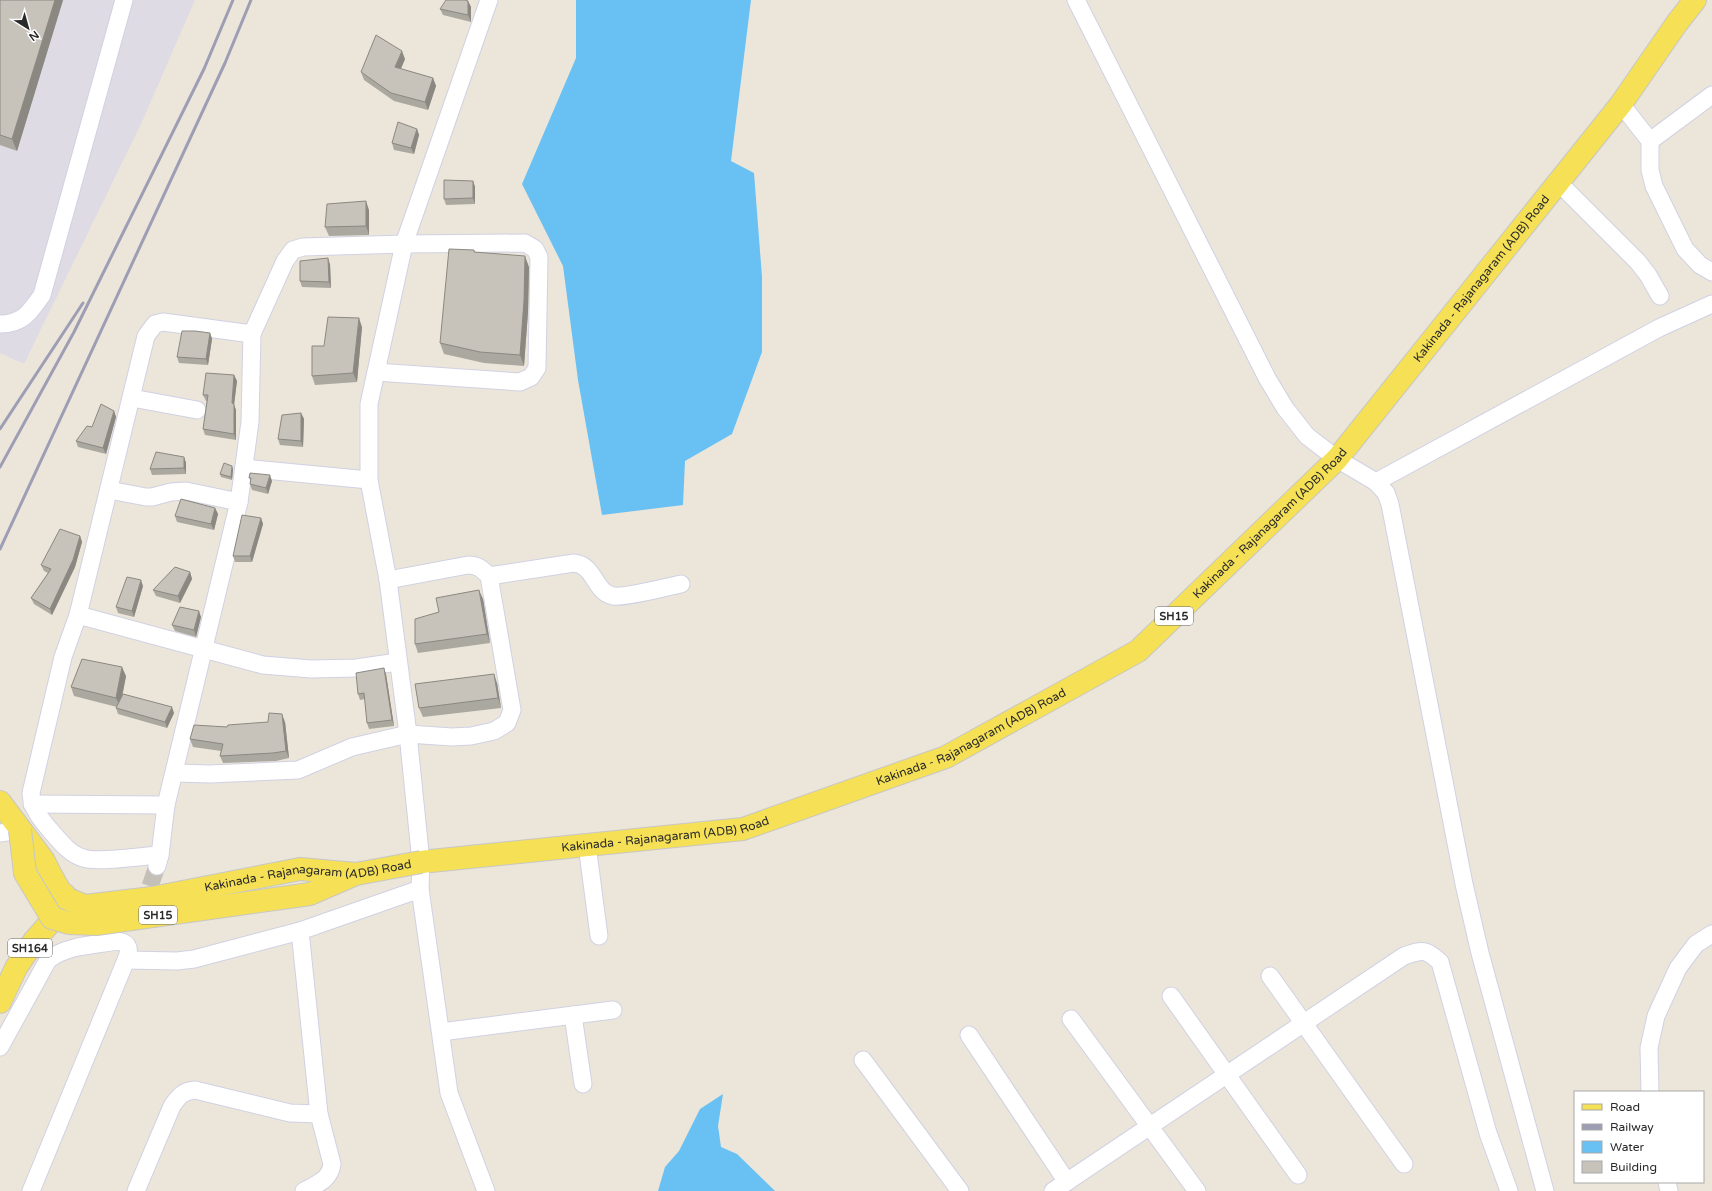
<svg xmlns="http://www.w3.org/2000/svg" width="1712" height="1191" font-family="'Varela Round',sans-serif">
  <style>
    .industrial { fill: #dfdbe4 }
    .water { fill: #69c0f3 }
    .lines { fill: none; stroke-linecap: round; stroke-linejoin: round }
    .minor-tunnel { stroke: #c5c0b7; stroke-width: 17; stroke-dasharray: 17 8; stroke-linecap: butt }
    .minor-casing { stroke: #d0d1e3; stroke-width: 19 }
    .major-casing { stroke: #c7c7c7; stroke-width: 24 }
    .minor { stroke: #fff; stroke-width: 17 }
    .major { stroke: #f5e056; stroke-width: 22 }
    .rail { stroke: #9d9eb4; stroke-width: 3 }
    .major-bridge-casing { stroke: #c7c7c7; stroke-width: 24; stroke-linecap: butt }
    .major-bridge { stroke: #f5e056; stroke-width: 22 }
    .wall { fill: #aba8a0 }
    .shaded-wall { fill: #8b8882 }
    .building { fill: #c7c3ba; stroke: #8b8882 }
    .labels { text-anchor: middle; stroke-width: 4; stroke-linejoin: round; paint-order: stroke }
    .shield { fill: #fff; stroke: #696969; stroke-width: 1 }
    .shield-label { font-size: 11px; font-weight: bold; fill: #292929 }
    .street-label { font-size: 12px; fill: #292929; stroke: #fff }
  </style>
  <rect width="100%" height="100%" fill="#ece6da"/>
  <!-- industrial -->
  <polygon class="industrial" points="0,0 195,0 141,124 24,364 0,353"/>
  <!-- water -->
  <g class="water">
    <polygon points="576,0 751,0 731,161 754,173 762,277 762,352 732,434 685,461 683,505 602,515 578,380 563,266 522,184 576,58"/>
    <polygon points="723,1094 718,1126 721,1147 737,1154 775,1191 658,1191 665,1167 679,1151 700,1109"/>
  </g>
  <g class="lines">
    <!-- minor-tunnel -->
    <polyline class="minor-tunnel" points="142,910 157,866"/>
    <!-- minor casing -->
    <g class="minor-casing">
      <g id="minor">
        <polyline points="1076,0 1267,378 1285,408 1307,436 1337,459 1376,482 1386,493 1390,504 1464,884 1480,953 1545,1191"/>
        <polyline points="1621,104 1650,141 1650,170 1654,186 1685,249 1700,265 1712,272"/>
        <polyline points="1650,141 1712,95"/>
        <polyline points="1558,182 1638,262 1648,275 1660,296"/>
        <path d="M0,324C23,324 30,312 42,295L124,0"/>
        <polyline points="132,398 197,410"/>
        <polyline points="244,468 369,480"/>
        <polyline points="1376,482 1659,328 1712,304"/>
        <polyline points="109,490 146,497 152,497 171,492 186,491 239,502"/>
        <path d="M489,576L574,563C595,565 594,592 613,596C626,598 666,587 681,584"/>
        <polyline points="78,615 263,665 311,669 356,668 398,662"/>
        <path d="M175,773L210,774L298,770L352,747L408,734L452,737L471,736L494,731L507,723L512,710L489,576C482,569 478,565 468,565L388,580"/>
        <polyline points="32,804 166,805"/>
        <polyline points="0,833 20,830"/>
        <polyline points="587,845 599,936"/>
        <path d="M160,855C142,856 98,863 83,858C69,854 59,840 50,830C40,818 32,809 31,793L63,657L78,615L146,336L155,324L163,322L252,334"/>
        <polyline points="157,866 160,855 166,805 239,502 250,422 252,334 285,261 293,250 303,247 404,244 525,243 535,249 539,257 537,368 531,377 520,382 376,372"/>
        <path d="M300,931L319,1114L332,1164C330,1180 317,1184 304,1191"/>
        <polyline points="126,960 177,961 194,959 300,931 420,889"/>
        <polyline points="1270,976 1404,1164"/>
        <polyline points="1171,996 1298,1175"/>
        <polyline points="573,1015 583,1084"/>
        <polyline points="1071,1019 1197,1191"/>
        <polyline points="441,1032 613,1010"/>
        <polyline points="969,1035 1067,1182"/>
        <path d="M0,1047L48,960C67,945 94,945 118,941C130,943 130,950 126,960L31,1191"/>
        <polyline points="863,1060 960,1191"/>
        <polyline points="1650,1092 1649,1048 1656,1016 1678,968 1696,944 1712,934"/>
        <polyline points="1667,1182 1669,1191"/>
        <path d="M136,1191L172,1106C179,1096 183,1091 195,1090L290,1113L319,1114"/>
        <polyline points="486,1191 449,1093 420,889 421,862 408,734 388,580 369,480 369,404 404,244 489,0"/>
        <path d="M1053,1191L1404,956C1422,950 1425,948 1440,962L1488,1133L1509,1191"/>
      </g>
    </g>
    <!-- major casing -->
    <g class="major-casing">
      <g id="major">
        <polyline points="0,802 44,861 52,877 60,891 70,900 34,941 16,968 0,1002"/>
        <path id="s1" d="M421,862L743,829L946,757L1138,651L1337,459L1621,104L1677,23L1695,0"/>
      </g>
    </g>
    <!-- minor -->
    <use href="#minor" class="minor"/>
    <!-- major -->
    <use href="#major" class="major"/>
    <!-- rail -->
    <g class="rail">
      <polyline points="0,429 83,303"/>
      <polyline points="0,467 74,332 204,69 233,0"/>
      <polyline points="0,549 225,63 251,0"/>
    </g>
    <!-- major-bridge casing -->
    <g class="major-bridge-casing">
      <g id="major-bridge">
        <polyline points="20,830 25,873 52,918 69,923 96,924 310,894 356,874"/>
        <path id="s2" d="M70,900L85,906L152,898L300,869L356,874L421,862"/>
      </g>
    </g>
    <!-- major-bridge -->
    <use href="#major-bridge" class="major-bridge"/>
  </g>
  <!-- wall -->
  <g class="wall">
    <polygon points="0,0 63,0 17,151 0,145"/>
    <polygon points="468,1 471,7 471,22 443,15 440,9"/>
    <polygon points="405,59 401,69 433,78 436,86 428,110 394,101 364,80 361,72"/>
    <polygon points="417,129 419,135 414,154 394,150 392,143"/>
    <polygon points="473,181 475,187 475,204 446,205 444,199"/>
    <polygon points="369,210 369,235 329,236 325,227"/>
    <polygon points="474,250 475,252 529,267 528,312 524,366 484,363 444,354 440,343"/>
    <polygon points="330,264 331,288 302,287 300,281"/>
    <polygon points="362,327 357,382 315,385 312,376 324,346"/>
    <polygon points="210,333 212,339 208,365 179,363 177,357"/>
    <polygon points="234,375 237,381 234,405 236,410 236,440 205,435 203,429 207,401 206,401 203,395"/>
    <polygon points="114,411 116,417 106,454 78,447 76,441 92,427"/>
    <polygon points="301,413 304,419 303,447 280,445 278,439"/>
    <polygon points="184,457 186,463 186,474 152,475 150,469"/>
    <polygon points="233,469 232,480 221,477 220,474"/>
    <polygon points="249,478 272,481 268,494 252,490 250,484 251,481"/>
    <polygon points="215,508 218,514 214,530 177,522 175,516"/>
    <polygon points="261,518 263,524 252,562 235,562 233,556"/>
    <polygon points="80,536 82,542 75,567 52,615 34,604 31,598 48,573 44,571 41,565"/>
    <polygon points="190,572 192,579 180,603 156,596 153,590"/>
    <polygon points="143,586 134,617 118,613 116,607"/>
    <polygon points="483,599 490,643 418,653 415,644"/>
    <polygon points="201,617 196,637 175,631 172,625"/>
    <polygon points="386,674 394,726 369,729 367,723 365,699 360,700 358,694"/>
    <polygon points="126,676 122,697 174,713 167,728 118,714 116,708 117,707 74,696 71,687"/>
    <polygon points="497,683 501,708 423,717 419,708"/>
    <polygon points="285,722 289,758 276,761 223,763 220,756 221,751 193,747 190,739 227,727"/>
  </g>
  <!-- shaded-wall -->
  <g class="shaded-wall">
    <polygon points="55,0 63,0 17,151 12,139"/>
    <polygon points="468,1 471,7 471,22 468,15"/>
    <polygon points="402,51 405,59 398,75 395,67"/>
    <polygon points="433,78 436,86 428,110 425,102"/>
    <polygon points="417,129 419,135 414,154 411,148"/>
    <polygon points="473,181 475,187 475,204 473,198"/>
    <polygon points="366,201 369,210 369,235 366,226"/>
    <polygon points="525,256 529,267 528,312 524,366 520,355"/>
    <polygon points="328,258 330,264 331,288 329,282"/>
    <polygon points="359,318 362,327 357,382 353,373"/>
    <polygon points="210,333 212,339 208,365 206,359"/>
    <polygon points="234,375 237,381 234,405 236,410 236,440 234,434 232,403"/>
    <polygon points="114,411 116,417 106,454 103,448"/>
    <polygon points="301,413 304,419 303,447 301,441"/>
    <polygon points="184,457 186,463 186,474 184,468"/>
    <polygon points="232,466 233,469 232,480 231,477"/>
    <polygon points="270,475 272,481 268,494 266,488"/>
    <polygon points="215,508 218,514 214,530 211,524"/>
    <polygon points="261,518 263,524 252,562 250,556"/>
    <polygon points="80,536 82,542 75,567 52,615 50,609"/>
    <polygon points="190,572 192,579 180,603 178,596"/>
    <polygon points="141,580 143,586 134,617 132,611"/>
    <polygon points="479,590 483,599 490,643 487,634"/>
    <polygon points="199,611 201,617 196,637 194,630"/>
    <polygon points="122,667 126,676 120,707 116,698"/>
    <polygon points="384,668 386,674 394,726 392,720"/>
    <polygon points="494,674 497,683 501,708 498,698"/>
    <polygon points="172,707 174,713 167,728 165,722"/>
    <polygon points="282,714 285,722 289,758 286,751"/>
  </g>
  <!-- building -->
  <g class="building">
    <polygon points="0,0 55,0 12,139 0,135"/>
    <polygon points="446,0 465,0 468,1 468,15 440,9"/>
    <polygon points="376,35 402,51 395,67 433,78 425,102 391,93 361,72"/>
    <polygon points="398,122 417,129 411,148 392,143"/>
    <polygon points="444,180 473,181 473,198 444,199"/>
    <polygon points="366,201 366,226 325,227 327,204"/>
    <polygon points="449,249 474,250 474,252 525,256 524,301 520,355 480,352 440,343"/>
    <polygon points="328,258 329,282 300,281 300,261"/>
    <polygon points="328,317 359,318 353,373 312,376 312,346 324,346"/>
    <polygon points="182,331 195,331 210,333 206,359 177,357"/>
    <polygon points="206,373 234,375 232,403 234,404 234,434 203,429 208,395 203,395"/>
    <polygon points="101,404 114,411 103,448 76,441 87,426 92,427"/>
    <polygon points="301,413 301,441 278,439 282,415"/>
    <polygon points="156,452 184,457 184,468 150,469"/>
    <polygon points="224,463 232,466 231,477 220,474"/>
    <polygon points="250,473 270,475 266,488 250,484 251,478 249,478"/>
    <polygon points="181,499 215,508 211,524 175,516"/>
    <polygon points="242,515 261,518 250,556 233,556"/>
    <polygon points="60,529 80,536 73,560 50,609 31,598 51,569 41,565"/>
    <polygon points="175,567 190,572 178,596 153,590"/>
    <polygon points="127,577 141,580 132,611 116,607"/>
    <polygon points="479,590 487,634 415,644 415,619 439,612 436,598"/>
    <polygon points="180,607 199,611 194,630 172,625"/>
    <polygon points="82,659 122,667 116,698 71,687"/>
    <polygon points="384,668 392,720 367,723 364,693 358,694 356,673"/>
    <polygon points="494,674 498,698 419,708 415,684"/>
    <polygon points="123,694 172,707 165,722 116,708"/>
    <polygon points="269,713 282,714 286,751 273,753 220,756 223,744 190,739 194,725 227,727 228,725 268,722"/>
  </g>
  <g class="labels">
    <!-- shield labels -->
    <g class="shield">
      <rect x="1155" y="607" width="38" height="18" rx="3"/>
      <rect x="139" y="906" width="38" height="18" rx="3"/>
      <rect x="8" y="939" width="44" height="18" rx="3"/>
    </g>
    <g class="shield-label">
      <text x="1174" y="620">SH15</text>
      <text x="158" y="919">SH15</text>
      <text x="30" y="952">SH164</text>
    </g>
    <!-- street labels -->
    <g class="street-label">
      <text dy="4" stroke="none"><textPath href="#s1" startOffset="1266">Kakinada - Rajanagaram (ADB) Road</textPath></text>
      <text dy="4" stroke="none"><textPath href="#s1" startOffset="942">Kakinada - Rajanagaram (ADB) Road</textPath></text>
      <text dy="4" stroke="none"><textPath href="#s1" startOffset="570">Kakinada - Rajanagaram (ADB) Road</textPath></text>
      <text dy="4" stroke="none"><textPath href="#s1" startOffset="246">Kakinada - Rajanagaram (ADB) Road</textPath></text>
      <text dy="4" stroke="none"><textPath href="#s2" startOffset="242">Kakinada - Rajanagaram (ADB) Road</textPath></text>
    </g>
  </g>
  <!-- legend -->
  <rect x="1574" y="1091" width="130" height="92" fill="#ffffff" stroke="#a9a9a9"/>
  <rect x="1582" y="1104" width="20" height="6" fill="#f5e056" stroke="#a9a9a9"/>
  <text x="1610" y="1111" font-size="12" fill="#292929">Road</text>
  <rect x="1582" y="1124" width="20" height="6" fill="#9d9eb4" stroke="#a9a9a9"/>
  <text x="1610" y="1131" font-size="12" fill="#292929">Railway</text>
  <rect x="1582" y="1141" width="20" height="12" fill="#69c0f3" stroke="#a9a9a9"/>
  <text x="1610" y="1151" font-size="12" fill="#292929">Water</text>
  <rect x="1582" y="1161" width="20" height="12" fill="#c7c3ba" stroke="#a9a9a9"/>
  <text x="1610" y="1171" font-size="12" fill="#292929">Building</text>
  <!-- north arrow -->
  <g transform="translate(28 28) rotate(143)" stroke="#ffffff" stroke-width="3" paint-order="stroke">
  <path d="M0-3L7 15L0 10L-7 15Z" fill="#292929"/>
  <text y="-6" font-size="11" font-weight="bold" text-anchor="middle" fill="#292929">N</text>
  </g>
</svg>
